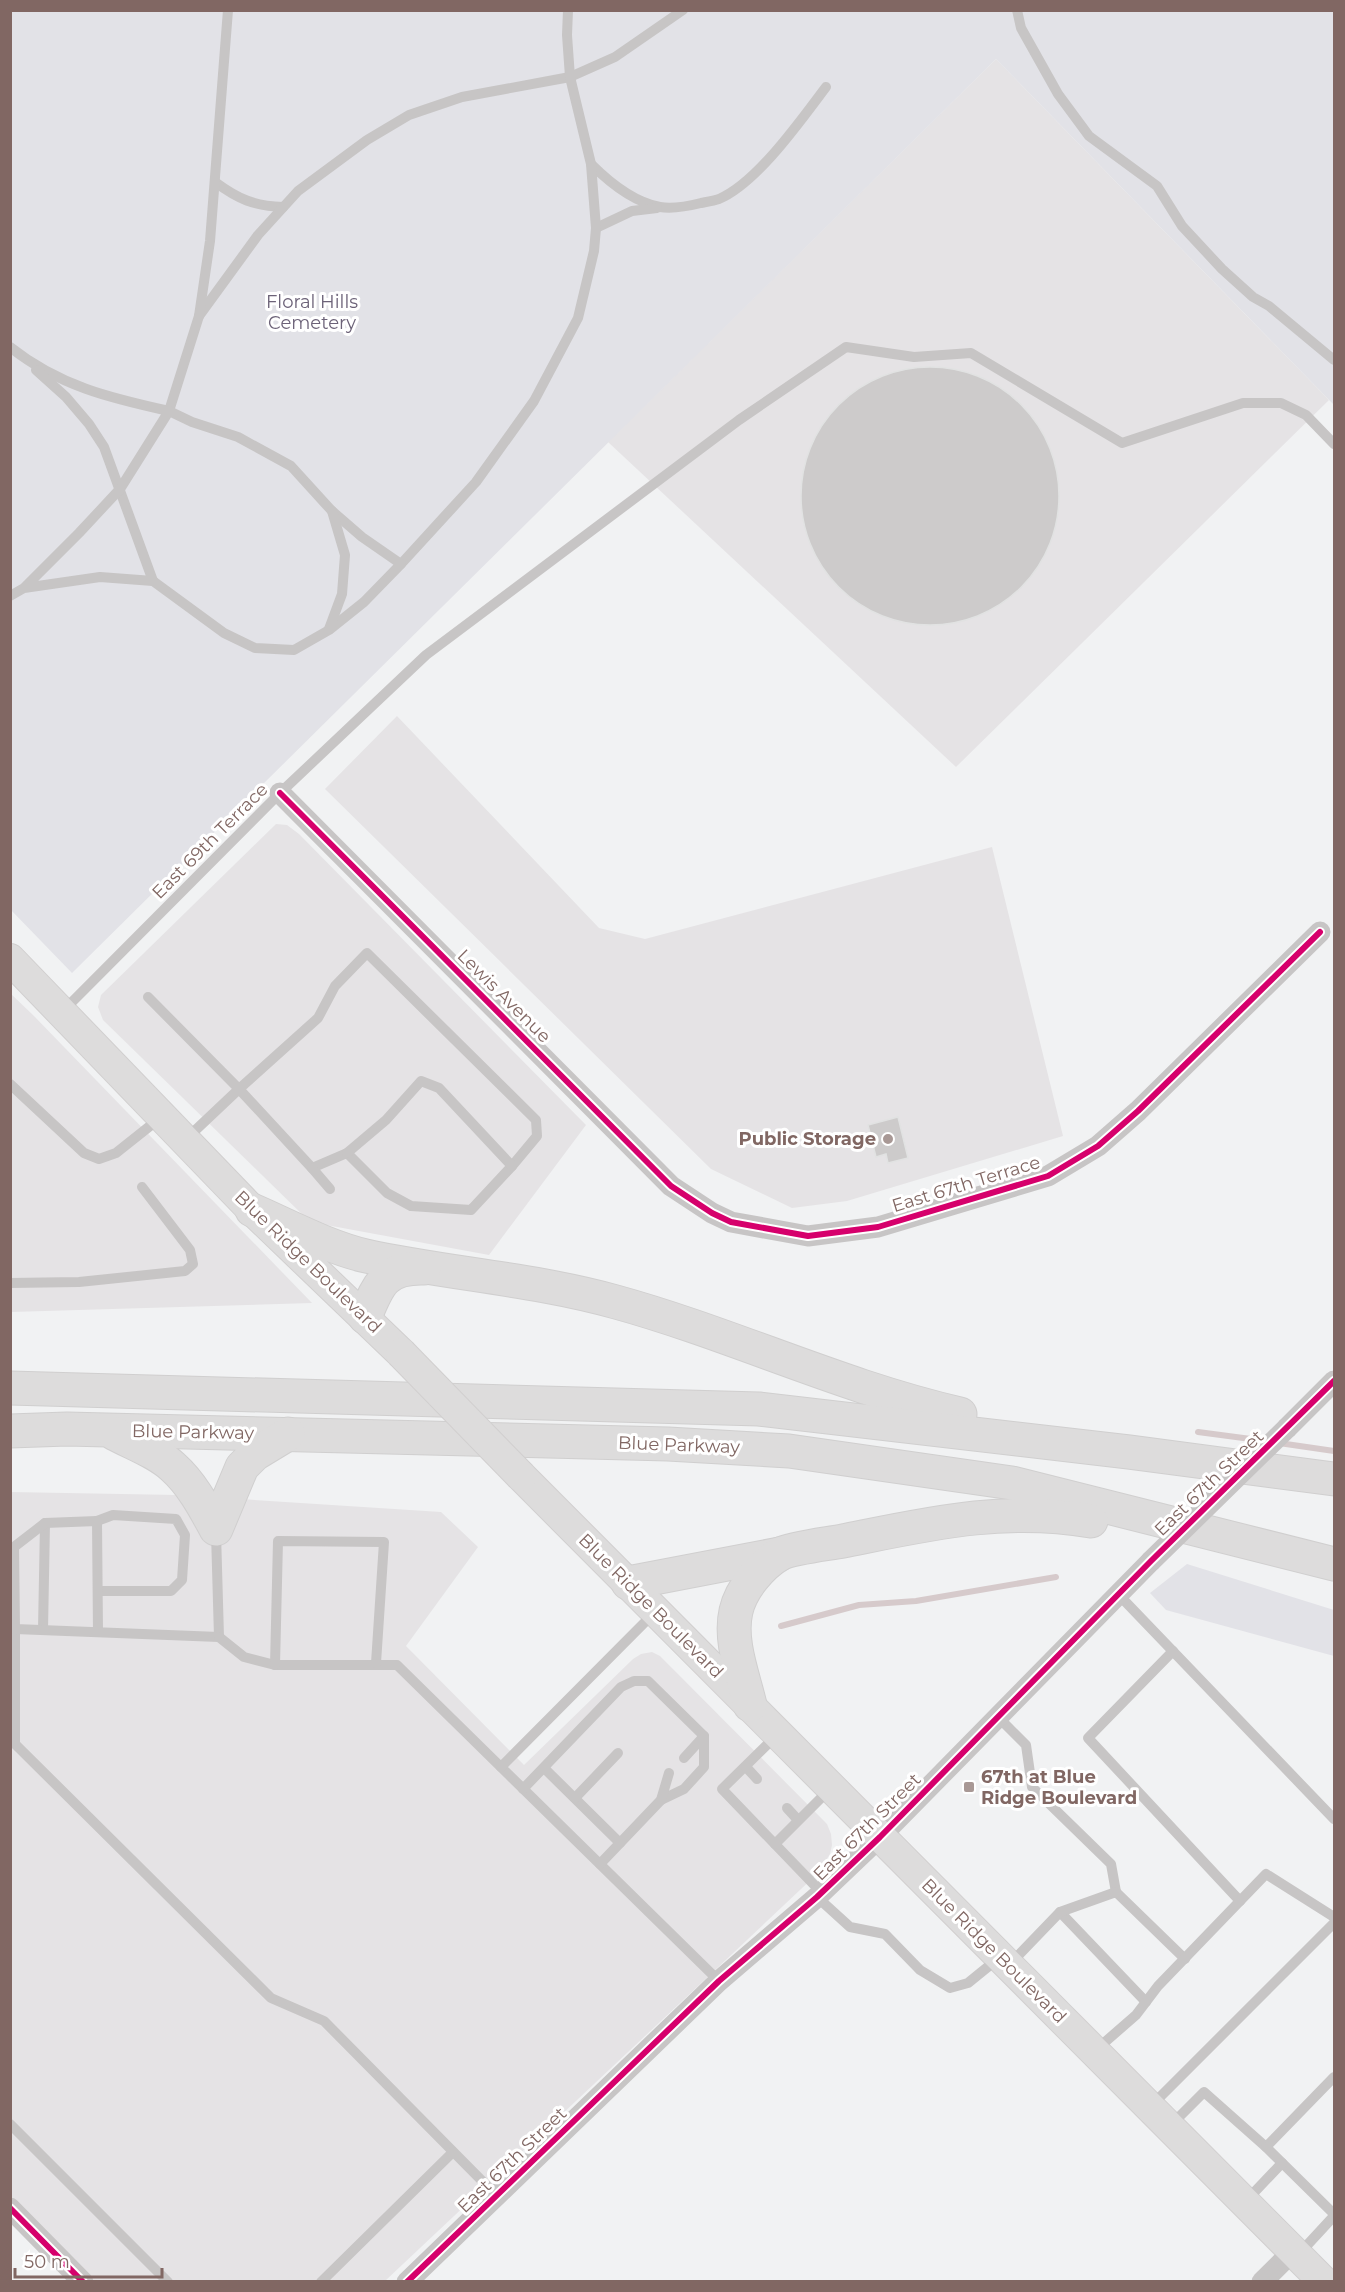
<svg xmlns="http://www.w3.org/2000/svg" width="1345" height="2292" font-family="Montserrat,sans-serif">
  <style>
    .built { fill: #e5e3e5 }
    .green { fill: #e2e2e7 }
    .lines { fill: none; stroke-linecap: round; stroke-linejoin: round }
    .stream { stroke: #d6cacb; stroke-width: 6 }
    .building { fill: #cdcbcb; stroke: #e1e2e2; stroke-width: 1.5 }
    .secondary-casing { stroke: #d1cfcf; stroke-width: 32 }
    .highway-casing { stroke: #d0cfcf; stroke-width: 35 }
    .lane { stroke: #c7c5c5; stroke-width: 10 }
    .street { stroke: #c7c5c5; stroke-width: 21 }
    .secondary { stroke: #dddcdc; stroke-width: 30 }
    .highway { stroke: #dddcdc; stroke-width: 33 }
    .secondary-bridge-casing { stroke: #d1cfcf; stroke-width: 32; stroke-linecap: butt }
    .street-bridge { stroke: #c7c5c5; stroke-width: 21 }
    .secondary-bridge { stroke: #dddcdc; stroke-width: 30 }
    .cycleway-casing { stroke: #fff; stroke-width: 10 }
    .cycleway { stroke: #d6006c; stroke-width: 6 }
    .poi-dot { fill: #a89895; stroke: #fff; stroke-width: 2 }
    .labels { text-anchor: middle; stroke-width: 6; stroke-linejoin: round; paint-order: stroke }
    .park-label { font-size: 18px; fill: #6c6278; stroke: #fff }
    .street-label { font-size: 18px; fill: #816763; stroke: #fff }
    .poi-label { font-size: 18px; font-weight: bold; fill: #816763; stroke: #fff; text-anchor: end }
  </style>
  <rect width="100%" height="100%" fill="#f1f2f3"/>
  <!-- built -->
  <g class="built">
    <polygon points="996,59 1329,400 956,767 608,442"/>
    <polygon points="397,716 599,928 645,939 992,847 1063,1136 847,1201 792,1208 711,1169 325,789"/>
    <polygon points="276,824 287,825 299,834 586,1125 489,1255 310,1222 103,1020 98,1007 101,995"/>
    <polygon points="10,993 34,1016 312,1303 11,1312"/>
    <polygon points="10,1492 177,1495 441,1512 478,1547 406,1646 524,1765 633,1659 641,1654 652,1652 660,1656 827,1824 831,1834 832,1845 830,1854 818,1873 385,2281 90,2281 11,2202"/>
  </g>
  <!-- green -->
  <g class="green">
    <polygon points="10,11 1334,11 1334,405 996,59 72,973 11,910"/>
    <polygon points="1187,1564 1334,1610 1334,1656 1166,1610 1150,1593"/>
  </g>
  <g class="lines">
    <!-- stream -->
    <g class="stream">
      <polyline points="1198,1432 1266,1441"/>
      <polyline points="1279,1443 1334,1451"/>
      <polyline points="781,1626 859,1605 916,1601 1056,1577"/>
    </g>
  </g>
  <!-- building -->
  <g class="building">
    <circle cx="930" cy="496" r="129"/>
    <polygon points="898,1117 908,1158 888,1163 886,1154 876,1157 868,1125"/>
  </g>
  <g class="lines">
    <!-- secondary casing -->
    <g class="secondary-casing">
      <g id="secondary">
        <polyline points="10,959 252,1210 401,1353"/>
        <polyline points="521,1476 1324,2282"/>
      </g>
    </g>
    <!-- highway casing -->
    <g class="highway-casing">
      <g id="highway">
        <path d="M252,1210C289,1226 327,1247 366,1256C449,1274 534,1279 616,1302C732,1334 842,1387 960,1414"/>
        <path d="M365,1317C378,1285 384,1267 424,1268"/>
        <polyline points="10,1388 759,1409 1129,1452 1334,1479"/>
        <polyline points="10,1431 67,1429 668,1444 789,1451 1012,1483 1334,1564"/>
        <path d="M115,1434C134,1444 157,1452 173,1467C192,1484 204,1507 216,1529L242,1467L255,1454L288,1434"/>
        <polyline points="628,1583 780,1554"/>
        <path d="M750,1705C743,1675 729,1641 736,1611C741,1589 761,1565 780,1554C792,1548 827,1544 843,1541C928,1524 1003,1506 1091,1521"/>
      </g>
    </g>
    <!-- lane -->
    <g class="lane">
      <polyline points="1017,10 1021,28 1058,94 1089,136 1157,186 1182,226 1222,269 1253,297 1269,306 1334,360"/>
      <path d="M591,164C609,182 633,202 660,207C672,209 689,206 701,203C706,202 713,201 719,199C757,183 801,120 826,87"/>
      <path d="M215,182C238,199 254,206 283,207"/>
      <polyline points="596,228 632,211 657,208"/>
      <polyline points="199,316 258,235 298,191 367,140 409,115 462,97 570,77 615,57 683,10"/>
      <path d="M10,347C59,386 110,398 169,411L199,316L210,241L228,10"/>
      <polyline points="36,370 66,397 89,424 104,447 153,581"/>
      <polyline points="401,564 476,482 534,401 578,318 594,251 596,228 591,164 570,77 567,35 568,10"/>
      <polyline points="10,596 24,588 79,533 120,489 169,411 192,422 238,437 291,466 332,511 362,537 401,564 364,602 329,630 294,650 255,648 224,633 153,581 100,577 24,588"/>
      <polyline points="329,629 342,594 345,555 332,511"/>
      <polyline points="148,997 239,1089 318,1018 335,986 367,953 536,1120 537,1136 512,1166 471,1210 411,1206 387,1193 347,1153 312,1168 239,1089 185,1140"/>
      <polyline points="63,1011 280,793 426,655 739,420 846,347 914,357 971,353 1122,443 1243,403 1281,403 1306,415 1334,444"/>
      <polyline points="10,1084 84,1153 99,1159 116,1153 160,1118"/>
      <polyline points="347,1153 386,1120 421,1081 439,1088 512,1166"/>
      <polyline points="312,1168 330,1189"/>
      <polyline points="10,1283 79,1282 185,1271 193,1264 190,1250 142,1187"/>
      <polyline points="97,1521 113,1515 176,1519 185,1535 182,1580 171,1591 98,1591"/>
      <polyline points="1118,1594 1334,1819"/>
      <polyline points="10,1629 15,1629 15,1744 271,1998 324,2021 497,2196"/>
      <polyline points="43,1630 45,1523"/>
      <polyline points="98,1632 97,1521 45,1523 14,1547 15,1629 219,1637 216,1533"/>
      <polyline points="219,1637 244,1657 275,1665 397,1665 719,1981"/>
      <polyline points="1173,1651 1088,1738 1240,1901"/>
      <polyline points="275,1665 278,1541 384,1542 376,1663"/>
      <polyline points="998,1717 1026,1745 1032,1787 1111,1864 1116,1892"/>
      <polyline points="776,1736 722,1789 822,1893"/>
      <polyline points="501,1767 654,1613"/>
      <polyline points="746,1767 757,1779"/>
      <polyline points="544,1768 620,1843"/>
      <polyline points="523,1789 621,1687 634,1681 648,1681 704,1736 684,1758"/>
      <polyline points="575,1798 618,1753"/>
      <polyline points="661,1800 684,1789 704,1767 704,1736"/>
      <polyline points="787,1808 798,1820"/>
      <polyline points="775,1844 830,1789"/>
      <polyline points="600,1864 661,1800 669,1773"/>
      <polyline points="817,1897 850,1927 885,1934 920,1970 950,1988 968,1983 1000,1957"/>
      <polyline points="1060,1912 1146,2002"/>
      <polyline points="1011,1963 1060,1912 1116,1892 1185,1959"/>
      <polyline points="1097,2049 1136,2015 1158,1986 1266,1874 1334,1917"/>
      <polyline points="1152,2105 1334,1923"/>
      <polyline points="10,2124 168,2282"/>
      <polyline points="1171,2125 1204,2092 1266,2147 1334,2077"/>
      <polyline points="1266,2147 1334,2214"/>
      <polyline points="1245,2202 1282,2163"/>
      <polyline points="1298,2255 1334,2216"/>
      <polyline points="321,2282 453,2152"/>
    </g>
    <!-- street -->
    <g class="street">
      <polyline points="280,793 671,1186 712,1213 731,1222 808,1236 878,1227 1048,1176 1098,1146 1138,1111 1320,932"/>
      <polyline points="1287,1428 1334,1381"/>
      <polyline points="10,2208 83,2282"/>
      <polyline points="407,2282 719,1981 817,1897 880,1837 1151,1561"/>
      <polyline points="1262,2282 1293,2251"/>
    </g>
    <!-- secondary -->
    <use href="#secondary" class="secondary"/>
    <!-- highway -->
    <use href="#highway" class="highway"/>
    <!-- secondary-bridge casing -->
    <g class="secondary-bridge-casing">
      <polyline id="secondary-bridge" points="401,1353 521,1476"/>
    </g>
    <!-- street-bridge -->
    <polyline class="street-bridge" points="1151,1561 1287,1428"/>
    <!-- secondary-bridge -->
    <use href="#secondary-bridge" class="secondary-bridge"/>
    <!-- cycleway casing -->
    <g class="cycleway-casing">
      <g id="cycleway">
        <polyline points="280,793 671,1186 712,1213 731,1222 808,1236 878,1227 1048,1176 1098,1146 1138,1111 1320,932"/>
        <polyline points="10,2208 83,2282"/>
        <polyline points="407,2282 719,1981 817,1897 880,1837 1151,1561 1334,1381"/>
      </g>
    </g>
    <!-- cycleway -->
    <use href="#cycleway" class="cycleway"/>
  </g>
  <!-- markers -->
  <g class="poi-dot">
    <circle cx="888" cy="1139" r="6"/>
    <rect x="963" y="1781" width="12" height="12" rx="3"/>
  </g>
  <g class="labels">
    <!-- park labels -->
    <g class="park-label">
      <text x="312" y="308">Floral Hills<tspan x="312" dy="21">Cemetery</tspan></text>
    </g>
    <!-- street labels -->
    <g class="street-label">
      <text transform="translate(210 841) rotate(-45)" y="6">East 69th Terrace</text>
      <text transform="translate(504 996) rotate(45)" y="6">Lewis Avenue</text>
      <text transform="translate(966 1184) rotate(-17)" y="6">East 67th Terrace</text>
      <text transform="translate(308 1262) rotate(44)" y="6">Blue Ridge Boulevard</text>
      <text transform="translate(193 1432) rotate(1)" y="6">Blue Parkway</text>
      <text transform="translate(679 1445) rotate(2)" y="6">Blue Parkway</text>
      <text transform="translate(1209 1483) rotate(-44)" y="6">East 67th Street</text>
      <text transform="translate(651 1606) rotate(45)" y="6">Blue Ridge Boulevard</text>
      <text transform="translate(867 1827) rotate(-45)" y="6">East 67th Street</text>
      <text transform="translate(994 1951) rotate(45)" y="6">Blue Ridge Boulevard</text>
      <text transform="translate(512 2160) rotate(-44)" y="6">East 67th Street</text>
    </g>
    <!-- poi labels -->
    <g class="poi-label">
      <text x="876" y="1145">Public Storage</text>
      <text x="981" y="1783" text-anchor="start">67th at Blue<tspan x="981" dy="21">Ridge Boulevard</tspan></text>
    </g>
  </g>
  <!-- border -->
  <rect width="1345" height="2292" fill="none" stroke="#816763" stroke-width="24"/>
  <!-- scale -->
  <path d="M15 2268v9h147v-9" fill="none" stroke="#816763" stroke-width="3"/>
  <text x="24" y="2268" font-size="18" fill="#816763" stroke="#ffffff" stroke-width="4.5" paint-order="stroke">50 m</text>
</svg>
